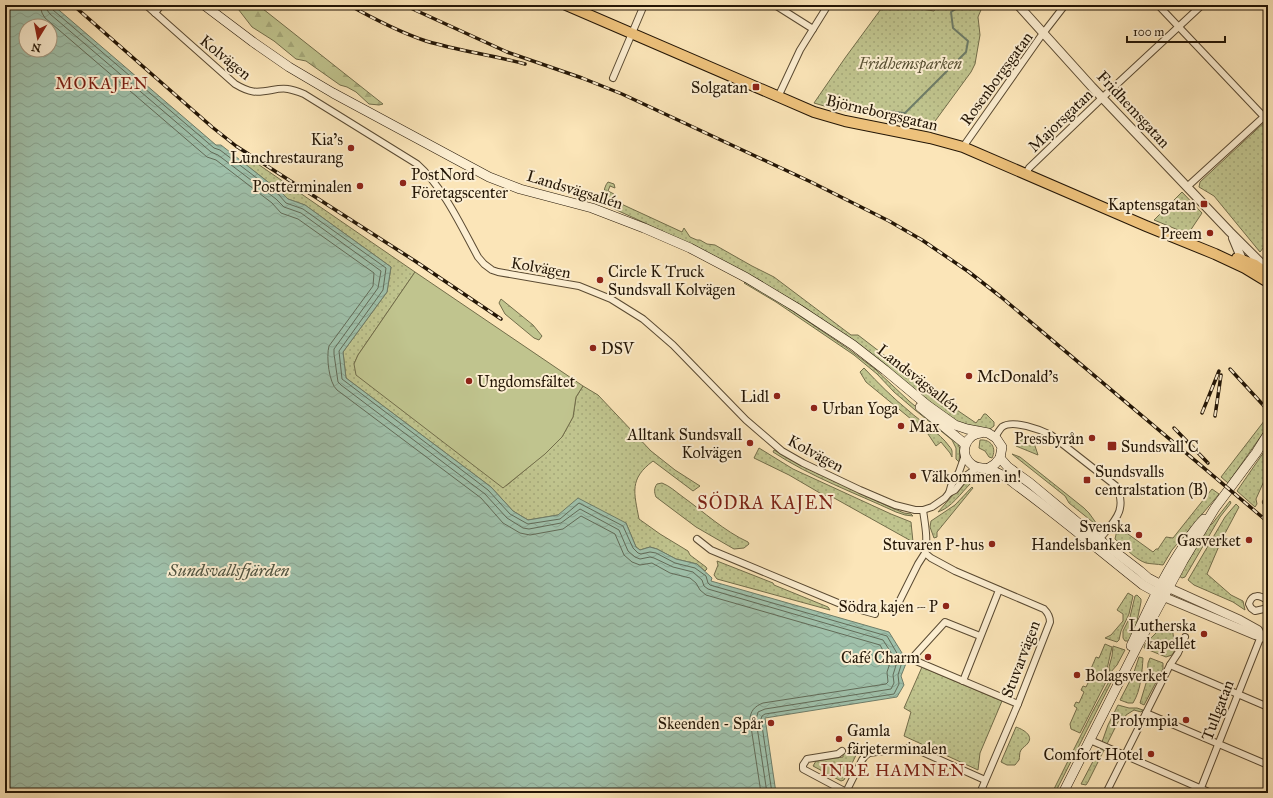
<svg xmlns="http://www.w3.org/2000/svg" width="1273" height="798" font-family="'IM FELL Great Primer',serif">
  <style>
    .grass { fill: url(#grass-dots); stroke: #726d4a }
    .forest { fill: url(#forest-firs); stroke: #726d4a }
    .pitch { fill: #c0c48e; stroke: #726d4a }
    .water { fill: url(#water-waves); stroke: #6e7c68; fill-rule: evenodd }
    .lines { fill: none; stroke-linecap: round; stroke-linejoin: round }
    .shore { stroke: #626b58; stroke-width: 1 }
    .stream { stroke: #6e7c68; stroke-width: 2 }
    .minor-casing { stroke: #5a4a32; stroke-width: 8 }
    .tertiary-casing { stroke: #5a4a32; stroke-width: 10 }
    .secondary-casing { stroke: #241606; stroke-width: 10 }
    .trunk-casing { stroke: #241606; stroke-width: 12 }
    .minor { stroke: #fceed1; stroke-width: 6 }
    .tertiary { stroke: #fceed1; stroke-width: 8 }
    .secondary { stroke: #fceed1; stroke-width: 9 }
    .trunk { stroke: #eec27c; stroke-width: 10 }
    .rail-casing { stroke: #241606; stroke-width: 3.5 }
    .rail { stroke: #fceed1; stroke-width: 2; stroke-dasharray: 6; stroke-linecap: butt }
    .poi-dot { fill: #8f2418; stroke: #fceed1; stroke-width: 1.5 }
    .labels { text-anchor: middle; stroke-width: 4; stroke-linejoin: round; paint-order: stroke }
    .street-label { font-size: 16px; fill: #241606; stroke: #fceed1 }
    .park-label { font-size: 16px; font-style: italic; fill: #5b5336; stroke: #fceed1 }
    .poi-label { font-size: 16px; fill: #241606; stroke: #fceed1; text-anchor: end }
    .neighbourhood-label { font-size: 17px; letter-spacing: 1px; fill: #7a1f14; stroke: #fceed1 }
    .water-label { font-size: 17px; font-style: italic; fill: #4f523f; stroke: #fceed1 }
    .quarter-label { font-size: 18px; letter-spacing: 1px; fill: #7a1f14; stroke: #fceed1 }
  </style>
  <defs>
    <pattern id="grass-dots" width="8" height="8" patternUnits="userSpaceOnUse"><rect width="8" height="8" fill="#c0c48e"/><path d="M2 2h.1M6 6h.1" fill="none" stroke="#a5a879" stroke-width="1.8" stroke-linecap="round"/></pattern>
    <pattern id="forest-firs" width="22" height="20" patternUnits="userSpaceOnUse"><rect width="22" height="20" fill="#c0c48e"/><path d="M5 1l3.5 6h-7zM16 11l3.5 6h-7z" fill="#a5a879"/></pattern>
    <pattern id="water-waves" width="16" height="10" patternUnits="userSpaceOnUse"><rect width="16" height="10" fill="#9fc0aa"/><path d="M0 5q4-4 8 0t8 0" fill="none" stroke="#89a491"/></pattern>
  </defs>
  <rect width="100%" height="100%" fill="#fbe5b8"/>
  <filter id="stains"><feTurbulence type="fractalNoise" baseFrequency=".005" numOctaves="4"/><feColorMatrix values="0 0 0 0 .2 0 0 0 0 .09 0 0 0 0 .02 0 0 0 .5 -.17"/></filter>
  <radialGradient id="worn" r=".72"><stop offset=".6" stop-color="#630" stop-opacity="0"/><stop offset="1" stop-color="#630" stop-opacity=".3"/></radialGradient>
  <!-- grass -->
  <g class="grass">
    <polygon points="897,5 934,11 937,5 983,5 978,17 980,35 975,64 971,72 930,128 831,108 814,103 845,58 881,9"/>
    <polygon points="1268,119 1268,242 1260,252 1214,196 1199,187 1200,182"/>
    <path d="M249,158L415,272L358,355L354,364L506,486L544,454L562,437L573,417L576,397L583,386L598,395L651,451L675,470L700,486L693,491L653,461C629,479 634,492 639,519L660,534L688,551L690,555L706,567L707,569L705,571L697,564L676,559L657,549L650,547L640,550L636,547L626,523L558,515L528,520L513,511L491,487L346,378L343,352L387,292L391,267L305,205L288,199L282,193L245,164Z"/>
    <path d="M608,182L614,184L615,188L610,186L608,191L614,194L615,200L617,202L682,232L684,228L690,237L697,240H700L707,244L715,245L752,266L774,277L851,335H858L940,398L949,403L957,404L954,408L976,423L979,419L980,420L984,414H986L994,422V426L990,429H986L956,422L806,308L740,270L658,229L610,207C603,201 602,189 608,182Z"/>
    <polygon points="1182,192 1202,213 1188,234 1154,220"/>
    <polygon points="745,282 778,301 847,348 875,369 909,401 957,441 960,449 959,462 956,459 956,448 952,440 915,410 894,392 877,374 854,355 776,302 744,283"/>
    <path d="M864,368C878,383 893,398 909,411C921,422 940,433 949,446C953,450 952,452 952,457L950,453L941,442L936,446L928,434L917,424L866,382L860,372Z"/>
    <polygon points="1268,416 1268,426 1228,483 1221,477"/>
    <path d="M1032,437L1038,455L1016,446C1019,440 1025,437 1032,437Z"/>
    <path d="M980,440C991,439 997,448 992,458L989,457L985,451L979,448Z"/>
    <polygon points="1268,446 1268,472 1256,499 1257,504 1255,507 1237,491"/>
    <polygon points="759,448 793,469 891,514 911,522 913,542 827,494 825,496 789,475 754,458"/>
    <path d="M774,450L806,468L890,507L904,513L911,514L913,516L905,515L896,512C855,493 811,477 773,452Z"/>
    <polygon points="1012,454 1020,457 1084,508 1089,513 1099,527 1069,503 1065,496"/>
    <path d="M968,478L971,483C961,493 951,508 938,512Z"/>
    <path d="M662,483C670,486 676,492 683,497C704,512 724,531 748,542L749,544L744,548L734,549L696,527L656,497C654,492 654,488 657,484Z"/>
    <polygon points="972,487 973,488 937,532 937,537 934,538 930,527 931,521 955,505"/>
    <path d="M1212,489L1219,494L1172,550L1163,565C1157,564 1151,564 1146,563C1136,560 1123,546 1115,539L1117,530L1121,529L1153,552L1156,549H1158L1166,537L1173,538Z"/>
    <polygon points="1230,501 1231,503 1220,517 1185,577 1182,578 1179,576 1209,525 1212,524"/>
    <polygon points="1236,504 1239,507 1222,539 1207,574 1231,595 1243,601 1245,610 1233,602 1194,585 1188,580 1225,517"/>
    <polygon points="717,561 773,583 774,585 828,607 830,610 717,579 714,575 718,565"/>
    <polygon points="1128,593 1133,596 1129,614 1121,631 1119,640 1117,642 1105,638 1111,635 1123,621 1123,614 1117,610"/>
    <polygon points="1137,595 1141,599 1141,602 1136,626 1129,641 1125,641 1123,638 1123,631 1130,617 1135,596"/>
    <polygon points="1167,622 1172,625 1175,650 1172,655 1166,657 1144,648 1145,644"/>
    <polygon points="1105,644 1112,647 1107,669 1109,676 1080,733 1071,729 1070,724 1077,708 1074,706 1076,702 1079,703 1084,692 1081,690 1083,686 1086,687 1093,673 1090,671 1096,657 1099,658"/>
    <polygon points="1113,646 1125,650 1117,665 1110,673 1109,667 1112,656"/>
    <path d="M1139,657L1143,658C1142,673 1141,690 1133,703H1128L1120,700L1133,675Z"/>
    <polygon points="1150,658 1163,663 1163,669 1144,705 1140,703 1147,680 1148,663"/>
    <polygon points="922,667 1002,701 980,753 978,770 904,736 911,712 904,708"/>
    <polygon points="1117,671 1055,793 1052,793 1093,711 1112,676"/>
    <polygon points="1118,705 1129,708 1137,708 1143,710 1141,712 1134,710 1126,715 1125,718 1121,716 1107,744 1102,742 1108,725"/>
    <path d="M1016,727C1022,729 1034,735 1028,743C1026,746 1023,747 1021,750C1019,753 1020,757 1019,760C1018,762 1016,763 1015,765H1007L1001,762Z"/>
    <polygon points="1100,748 1104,750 1088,782 1086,785 1081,784"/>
    <polygon points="858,751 844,780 841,781 813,766 816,761 843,757 843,753"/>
  </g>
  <!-- forest -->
  <g class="forest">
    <polygon points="235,5 258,5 383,104 379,105 369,104 356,92 347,87 340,85 306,61 296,59 274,41 252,27"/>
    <polygon points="501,299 533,325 542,336 539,340 534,338 505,314 499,303"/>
  </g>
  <!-- pitch -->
  <polygon class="pitch" points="415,272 583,386 576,397 573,417 562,437 545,454 503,488 356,375 354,364 358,355"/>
  <!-- water -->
  <path class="water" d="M5,5H53L216,145H221L282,193L288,199L305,205L391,267L387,292L343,352L346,378L491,487L513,511L528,520L558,515L578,498L626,523L636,547L640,550L650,547L657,549L676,559L697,564L712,578L711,581L889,632L907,661L901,676L904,685L897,697L765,718L776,793H5ZM26,26H50V50H26Z"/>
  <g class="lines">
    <!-- shore -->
    <g class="shore">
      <path d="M40,5L42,13L45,18L207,157L216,160L272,203L281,213L298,219L374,273L373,286L329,346C326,357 329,383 337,390L481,498L503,523L520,533L530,535L563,529L581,516L615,534L624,555L632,562L640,565L652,563L670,573L690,578L696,583L700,590L706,595L880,645L890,663L887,672L888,682L886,684L763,703C755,706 750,711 750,720L761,793"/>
      <polyline points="46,5 47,10 50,14 211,152 218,155 276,199 284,207 301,213 381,271 378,288 334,349 334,354 338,382 341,385 485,494 507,518 523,528 529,529 561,523 580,509 619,530 628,551 635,557 640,559 650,557 654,558 673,567 693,572 702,580 704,586 708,589 883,640 897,662 893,675 894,683 891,689 765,709 758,712 756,720 767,793"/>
      <polyline points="51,5 53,10 214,148 220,150 279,195 286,203 303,209 386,268 383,290 339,351 342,379 488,490 510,514 526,523 528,524 560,519 579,503 623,526 633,548 638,553 641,554 650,552 656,553 675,563 695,568 706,576 708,583 710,585 887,636 902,662 898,675 899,684 894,694 765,714 762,716 761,719 772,793"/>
    </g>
    <!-- stream -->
    <polyline class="stream" points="865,109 905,113 966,52 968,41 953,28 951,12 962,5"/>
    <!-- minor casing -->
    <g class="minor-casing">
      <g id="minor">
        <path d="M146,5L235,84C250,93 256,93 272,90C277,89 283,88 288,89C294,90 299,92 304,94L417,164C444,188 461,226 478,257L484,264L492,270L498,272L579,286L611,299L643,319L673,345L746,420L782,451L803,463L860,490L895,505L915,510H923L932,507L945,498L949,493L955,490L967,475L977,468"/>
        <polyline points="775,5 813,29"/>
        <polyline points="1158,5 1268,121"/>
        <polyline points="155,13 161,5"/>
        <polyline points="613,78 644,5"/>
        <polyline points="778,97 800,50 828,5"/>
        <polyline points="963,147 1041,36 1065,5"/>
        <polyline points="1026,174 1029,168 1102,98 1202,5"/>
        <polyline points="1188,186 1268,113"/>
        <path d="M995,437C997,434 1000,429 1002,427C1013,419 1041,430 1051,435L1116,486C1129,511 1112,523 1098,541"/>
        <polyline points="949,493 951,486 959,472 965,455"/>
        <polyline points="1266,502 1268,504"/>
        <path d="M923,510C925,525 928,538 925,553L931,558L955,571L1044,609C1048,613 1050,616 1050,622L1018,704L980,793"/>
        <polyline points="697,539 711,550 843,605 875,614"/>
        <path d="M1268,601C1260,595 1252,593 1249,604L1251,608L1255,611L1268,608"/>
        <polyline points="899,602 918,564 925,553"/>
        <polyline points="980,636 945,622 915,655 916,661 1018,704"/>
        <polyline points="1170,665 1268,707"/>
        <polyline points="963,681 999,590"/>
        <polyline points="1146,713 1268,765"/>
        <polyline points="1090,740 1211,793"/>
        <polyline points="842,751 838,754 807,759 803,765 803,769 848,793"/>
        <polyline points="846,792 862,760 865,756 869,753 909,748 920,751 985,780"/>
        <polyline points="1106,793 1170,665 1178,653 1185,637"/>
        <polyline points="1199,793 1261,636"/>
      </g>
    </g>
    <!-- tertiary casing -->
    <g class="tertiary-casing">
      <g id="tertiary">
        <polyline points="1018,5 1092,87 1230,232 1268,270"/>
        <polyline points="1233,238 1243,262"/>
        <polyline points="1169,588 1240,620 1258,630 1261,636"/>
        <polyline points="1164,597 1255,635 1268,639"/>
      </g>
    </g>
    <!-- secondary casing -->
    <g class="secondary-casing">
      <g id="secondary">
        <polyline points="204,5 253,42 289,67 333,93 489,177 520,189 592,208 644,228 690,248 747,278 797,308 853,345 885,370 927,405 955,425 967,429 988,433 996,438 1002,447 1000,458 995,464 987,469"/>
        <polyline points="920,407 965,444"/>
        <path d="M981,433C967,434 959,451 969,462C975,469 981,467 988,469C998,472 1008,478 1015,484C1059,516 1100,551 1143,585L1161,595"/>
        <polyline points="1000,458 1008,467 1030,483 1083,527 1140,571 1148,578 1165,587"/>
        <path d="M1131,646C1146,614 1160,583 1179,553C1187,541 1194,529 1204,519"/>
        <polyline points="1063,793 1139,643 1183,561 1215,508 1256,453 1268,434"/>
      </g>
    </g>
    <!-- trunk casing -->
    <g class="trunk-casing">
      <g id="trunk">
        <polyline points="566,5 814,112 845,121 930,138 963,147 1146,226 1215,254 1245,268 1268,282"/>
        <polyline points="1237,258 1255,265 1268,274"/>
      </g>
    </g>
    <!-- minor -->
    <use href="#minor" class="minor"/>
    <!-- tertiary -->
    <use href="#tertiary" class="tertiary"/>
    <!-- secondary -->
    <use href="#secondary" class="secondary"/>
    <!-- trunk -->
    <use href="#trunk" class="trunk"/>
    <!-- rail casing -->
    <g class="rail-casing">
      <g id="rail">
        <polyline points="73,5 212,127 236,146 415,261 501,319"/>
        <path d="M349,5C374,19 399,32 426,41C459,51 492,55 525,64"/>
        <polyline points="404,5 507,52 582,78 622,94 811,182 889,221 922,240 969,272 1001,297 1268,522"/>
        <polyline points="1230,369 1265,407"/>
        <polyline points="1202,413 1219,371"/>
        <polyline points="1215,416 1221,375"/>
        <polyline points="1174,428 1208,463"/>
      </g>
    </g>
    <!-- rail -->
    <use href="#rail" class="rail"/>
  </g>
  <!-- markers -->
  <g class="poi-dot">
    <rect x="752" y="83" width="8" height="8" rx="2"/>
    <circle cx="351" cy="148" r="4"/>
    <circle cx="403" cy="183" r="4"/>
    <circle cx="360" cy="186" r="4"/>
    <rect x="1200" y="200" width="8" height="8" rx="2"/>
    <circle cx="1210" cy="233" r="4"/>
    <circle cx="600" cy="280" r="4"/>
    <circle cx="593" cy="348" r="4"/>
    <circle cx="969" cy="376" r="4"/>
    <circle cx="469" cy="381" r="4"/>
    <circle cx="777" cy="396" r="4"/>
    <circle cx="814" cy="408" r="4"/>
    <circle cx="901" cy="426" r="4"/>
    <circle cx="1092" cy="438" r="4"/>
    <circle cx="750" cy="443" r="4"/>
    <rect x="1107" y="441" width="10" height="10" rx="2"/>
    <circle cx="913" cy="476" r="4"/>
    <rect x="1083" y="476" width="8" height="8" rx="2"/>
    <circle cx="1139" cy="535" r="4"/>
    <circle cx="1249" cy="540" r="4"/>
    <circle cx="992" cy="544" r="4"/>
    <circle cx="946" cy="606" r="4"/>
    <circle cx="1204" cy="634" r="4"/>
    <circle cx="928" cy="657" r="4"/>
    <circle cx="1077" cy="675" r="4"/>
    <circle cx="1186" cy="720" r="4"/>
    <circle cx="771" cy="723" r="4"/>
    <circle cx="839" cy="739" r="4"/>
    <circle cx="1151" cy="754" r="4"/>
  </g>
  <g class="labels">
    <!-- street labels -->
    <g class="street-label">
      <text transform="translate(226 57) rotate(39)" y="6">Kolvägen</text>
      <text transform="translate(996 78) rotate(-54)" y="6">Rosenborgsgatan</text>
      <text transform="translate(1134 109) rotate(47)" y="6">Fridhemsgatan</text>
      <text transform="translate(882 112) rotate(13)" y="6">Björneborgsgatan</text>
      <text transform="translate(1060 120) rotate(-44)" y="6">Majorsgatan</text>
      <text transform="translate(575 189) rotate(17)" y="6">Landsvägsallén</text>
      <text transform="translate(541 267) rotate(10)" y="6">Kolvägen</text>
      <text transform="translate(919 378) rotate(38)" y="6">Landsvägsallén</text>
      <text transform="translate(816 453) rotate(28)" y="6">Kolvägen</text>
      <text transform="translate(1020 659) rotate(-69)" y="6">Stuvarvägen</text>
      <text transform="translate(1217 710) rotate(-69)" y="6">Tullgatan</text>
    </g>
    <!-- park labels -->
    <g class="park-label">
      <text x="910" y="69">Fridhemsparken</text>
    </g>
    <!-- poi labels -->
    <g class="poi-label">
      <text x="748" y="93">Solgatan</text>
      <text x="343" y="145">Kia's<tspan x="343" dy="18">Lunchrestaurang</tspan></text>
      <text x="411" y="180" text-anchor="start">PostNord<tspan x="411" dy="18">Företagscenter</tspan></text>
      <text x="352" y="192">Postterminalen</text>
      <text x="1196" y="210">Kaptensgatan</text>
      <text x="1202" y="239">Preem</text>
      <text x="608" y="277" text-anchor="start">Circle K Truck<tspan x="608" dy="18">Sundsvall Kolvägen</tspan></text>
      <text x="601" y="354" text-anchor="start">DSV</text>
      <text x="977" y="382" text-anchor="start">McDonald's</text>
      <text x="477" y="387" text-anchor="start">Ungdomsfältet</text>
      <text x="769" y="402">Lidl</text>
      <text x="822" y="414" text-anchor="start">Urban Yoga</text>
      <text x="909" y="432" text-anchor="start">Max</text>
      <text x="742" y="440">Alltank Sundsvall<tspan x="742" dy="18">Kolvägen</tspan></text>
      <text x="1084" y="444">Pressbyrån</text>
      <text x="1121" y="452" text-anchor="start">Sundsvall C</text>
      <text x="1095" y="477" text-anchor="start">Sundsvalls<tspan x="1095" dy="18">centralstation (B)</tspan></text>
      <text x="921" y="482" text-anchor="start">Välkommen in!</text>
      <text x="1131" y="532">Svenska<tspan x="1131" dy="18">Handelsbanken</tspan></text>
      <text x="1241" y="546">Gasverket</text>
      <text x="984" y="550">Stuvaren P-hus</text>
      <text x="938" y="612">Södra kajen – P</text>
      <text x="1196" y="631">Lutherska<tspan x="1196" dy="18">kapellet</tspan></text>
      <text x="920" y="663">Café Charm</text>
      <text x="1085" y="681" text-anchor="start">Bolagsverket</text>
      <text x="1178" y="726">Prolympia</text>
      <text x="763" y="729">Skeenden - Spår</text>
      <text x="847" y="736" text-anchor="start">Gamla<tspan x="847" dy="18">färjeterminalen</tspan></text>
      <text x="1143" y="760">Comfort Hotel</text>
    </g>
    <!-- neighbourhood labels -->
    <g class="neighbourhood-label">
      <text x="102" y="89">MOKAJEN</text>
      <text x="893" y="776">INRE HAMNEN</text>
    </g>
    <!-- water labels -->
    <g class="water-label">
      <text x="229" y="576">Sundsvallsfjärden</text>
    </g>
    <!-- quarter labels -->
    <g class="quarter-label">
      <text x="766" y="509">SÖDRA KAJEN</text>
    </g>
  </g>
  <!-- margin -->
  <rect width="1273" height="798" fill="none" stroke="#fbe5b8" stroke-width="20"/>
  <rect x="6" y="6" width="1261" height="786" fill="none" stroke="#241606" stroke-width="2"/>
  <rect x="10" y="10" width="1253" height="778" fill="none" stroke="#241606"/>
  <!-- north arrow -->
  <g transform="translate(38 38) rotate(190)"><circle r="19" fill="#fceed1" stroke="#a69880"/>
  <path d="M0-3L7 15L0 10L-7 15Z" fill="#8f2418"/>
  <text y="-6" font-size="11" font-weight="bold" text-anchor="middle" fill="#241606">N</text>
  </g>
  <!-- scale -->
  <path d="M1127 36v6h98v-6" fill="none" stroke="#241606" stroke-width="2"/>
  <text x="1133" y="36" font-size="12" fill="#241606" stroke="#fceed1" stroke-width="3" paint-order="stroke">100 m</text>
  <rect width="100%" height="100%" filter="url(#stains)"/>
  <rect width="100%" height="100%" fill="url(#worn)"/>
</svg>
